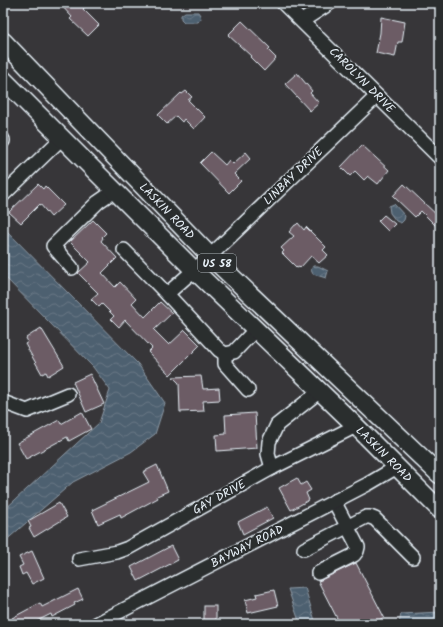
<svg xmlns="http://www.w3.org/2000/svg" width="443" height="627" font-family="Kalam,sans-serif">
  <style>
    .water { fill: url(#water-waves); stroke: #8c9aa6 }
    .building { fill: #6c5c65; stroke: #e8f1f8 }
    .lines { fill: none; stroke-linecap: round; stroke-linejoin: round }
    .minor-casing { stroke: #e8f1f8; stroke-width: 16 }
    .major-casing { stroke: #e8f1f8; stroke-width: 20 }
    .minor { stroke: #2a2d2e; stroke-width: 13 }
    .major { stroke: #2a2d2e; stroke-width: 17 }
    .labels { text-anchor: middle; stroke-width: 4; stroke-linejoin: round; paint-order: stroke }
    .shield { fill: #2a2d2e; stroke: #afb6bb; stroke-width: 1 }
    .shield-label { font-size: 11px; font-weight: bold; fill: #e8f1f8 }
    .street-label { font-size: 12px; fill: #e8f1f8; stroke: #2a2d2e }
  </style>
  <defs>
    <pattern id="water-waves" width="16" height="10" patternUnits="userSpaceOnUse"><rect width="16" height="10" fill="#4e6070"/><path d="M0 5q4-4 8 0t8 0" fill="none" stroke="#687785"/></pattern>
  </defs>
  <rect width="100%" height="100%" fill="#373639"/>
  <filter id="ink" filterUnits="userSpaceOnUse"><feTurbulence type="fractalNoise" baseFrequency=".025" numOctaves="2"/><feDisplacementMap in="SourceGraphic" scale="8" xChannelSelector="R" yChannelSelector="G"/><feConvolveMatrix kernelMatrix="1 2 1 2 8 2 1 2 1" color-interpolation-filters="sRGB"/></filter>
  <g filter="url(#ink)">
    <!-- water -->
    <g class="water">
      <polygon points="185,12 198,12 200,15 201,19 198,22 184,22 181,19 181,15"/>
      <polygon points="394,204 405,216 404,220 401,223 396,221 390,213 389,206"/>
      <polygon points="4,228 138,364 165,403 155,434 131,452 73,482 3,543 3,511 99,423 110,390 93,367 3,275 3,229"/>
      <polygon points="313,266 318,266 328,271 326,278 313,274 311,270"/>
      <polygon points="305,588 316,624 300,624 288,589"/>
      <polygon points="440,612 440,624 399,624 401,614"/>
    </g>
    <!-- building -->
    <g class="building">
      <polygon points="59,3 89,3 83,9 99,25 88,36 70,19 72,17"/>
      <polygon points="381,17 405,22 402,42 398,42 395,57 376,53 380,33"/>
      <polygon points="242,21 270,48 268,50 276,58 264,71 250,57 251,56 228,35"/>
      <polygon points="297,73 312,91 310,93 319,103 310,111 285,84"/>
      <polygon points="186,91 192,97 188,100 205,117 194,129 184,119 182,122 176,116 167,124 158,115 181,93 182,94"/>
      <polygon points="362,145 389,170 378,184 368,176 364,180 355,171 350,176 341,167"/>
      <polygon points="211,152 225,165 229,160 233,164 246,152 251,158 234,174 241,181 229,193 200,163"/>
      <polygon points="38,184 43,189 45,186 64,205 51,217 40,204 21,223 9,212"/>
      <polygon points="404,184 440,218 440,230 421,211 415,217 393,196"/>
      <polygon points="384,215 395,224 388,231 378,221"/>
      <polygon points="93,220 106,233 102,237 103,238 101,241 117,258 102,273 115,287 120,282 136,299 132,303 145,317 160,302 172,313 154,330 169,345 185,330 200,345 170,375 148,352 152,348 125,320 119,327 111,319 114,316 102,304 99,307 91,299 98,293 78,273 90,262 70,242"/>
      <polygon points="298,223 304,230 306,227 326,247 323,250 328,255 319,263 311,256 300,268 299,267 297,268 282,253 284,251 281,248 294,236 289,232 295,225 296,225"/>
      <polygon points="41,328 64,366 48,376 46,372 42,374 25,344 28,342 26,338"/>
      <polygon points="90,374 104,404 86,412 73,382"/>
      <polygon points="201,376 203,389 219,388 220,400 203,401 204,411 180,412 179,383 173,377"/>
      <polygon points="82,412 91,429 69,441 67,437 26,459 17,443 59,420 61,424"/>
      <polygon points="255,413 257,448 217,451 216,435 226,434 225,415"/>
      <polygon points="157,465 168,491 157,496 158,498 121,518 120,514 98,524 92,510 149,482 143,472"/>
      <polygon points="297,478 301,485 306,482 311,490 306,493 309,500 291,510 279,488"/>
      <polygon points="59,503 67,517 34,537 29,528 31,527 28,521"/>
      <polygon points="267,507 273,518 243,534 238,522"/>
      <polygon points="171,546 178,560 138,581 131,567"/>
      <polygon points="32,551 44,578 32,584 26,573 22,575 19,567 23,565 19,557"/>
      <polygon points="356,563 384,617 373,624 340,624 318,581"/>
      <polygon points="78,589 83,599 74,603 75,605 52,617 51,614 37,621 38,624 15,624 12,618 40,603 42,607"/>
      <polygon points="274,590 278,606 248,613 245,600 257,597 256,594"/>
      <rect x="204" y="606" width="12" height="14"/>
    </g>
    <g class="lines">
      <!-- minor casing -->
      <g class="minor-casing">
        <g id="minor">
          <polyline points="283,3 440,158"/>
          <polyline points="302,21 330,3"/>
          <polyline points="3,140 3,141"/>
          <polyline points="3,195 62,138"/>
          <polyline points="124,250 167,294 219,350 225,354 234,352 255,330"/>
          <polyline points="72,268 53,246 98,202 114,191"/>
          <polyline points="167,294 210,256 377,96"/>
          <polyline points="225,354 225,364 248,390"/>
          <polyline points="3,402 27,411 68,394"/>
          <polyline points="272,468 268,454 269,442 277,425 320,391"/>
          <polyline points="304,549 366,517 370,517 375,519 413,557"/>
          <polyline points="79,559 117,552 128,548 272,468 356,426"/>
          <polyline points="318,573 354,555 357,551 358,547 334,501"/>
          <polyline points="96,624 368,484 397,467"/>
        </g>
      </g>
      <!-- major casing -->
      <g class="major-casing">
        <g id="major">
          <polyline points="3,41 210,256 440,475"/>
          <polyline points="3,79 194,270 356,426 440,510"/>
        </g>
      </g>
      <!-- minor -->
      <use href="#minor" class="minor"/>
      <!-- major -->
      <use href="#major" class="major"/>
    </g>
  </g>
  <g class="labels">
    <!-- shield labels -->
    <rect class="shield" x="198" y="254" width="38" height="18" rx="3"/>
    <g class="shield-label">
      <text x="217" y="267">US 58</text>
    </g>
    <!-- street labels -->
    <g class="street-label">
      <text transform="translate(362 80) rotate(45)" y="4">CAROLYN DRIVE</text>
      <text transform="translate(293 176) rotate(-44)" y="4">LINBAY DRIVE</text>
      <text transform="translate(167 211) rotate(46)" y="4">LASKIN ROAD</text>
      <text transform="translate(384 454) rotate(45)" y="4">LASKIN ROAD</text>
      <text transform="translate(219 497) rotate(-29)" y="4">GAY DRIVE</text>
      <text transform="translate(247 546) rotate(-27)" y="4">BAYWAY ROAD</text>
    </g>
  </g>
  <!-- margin -->
  <rect width="443" height="627" fill="none" stroke="#2a2d2e" stroke-width="16"/>
  <rect x="8" y="8" width="427" height="611" fill="none" stroke="#e8f1f8" stroke-width="1.5" filter="url(#ink)"/>
</svg>
